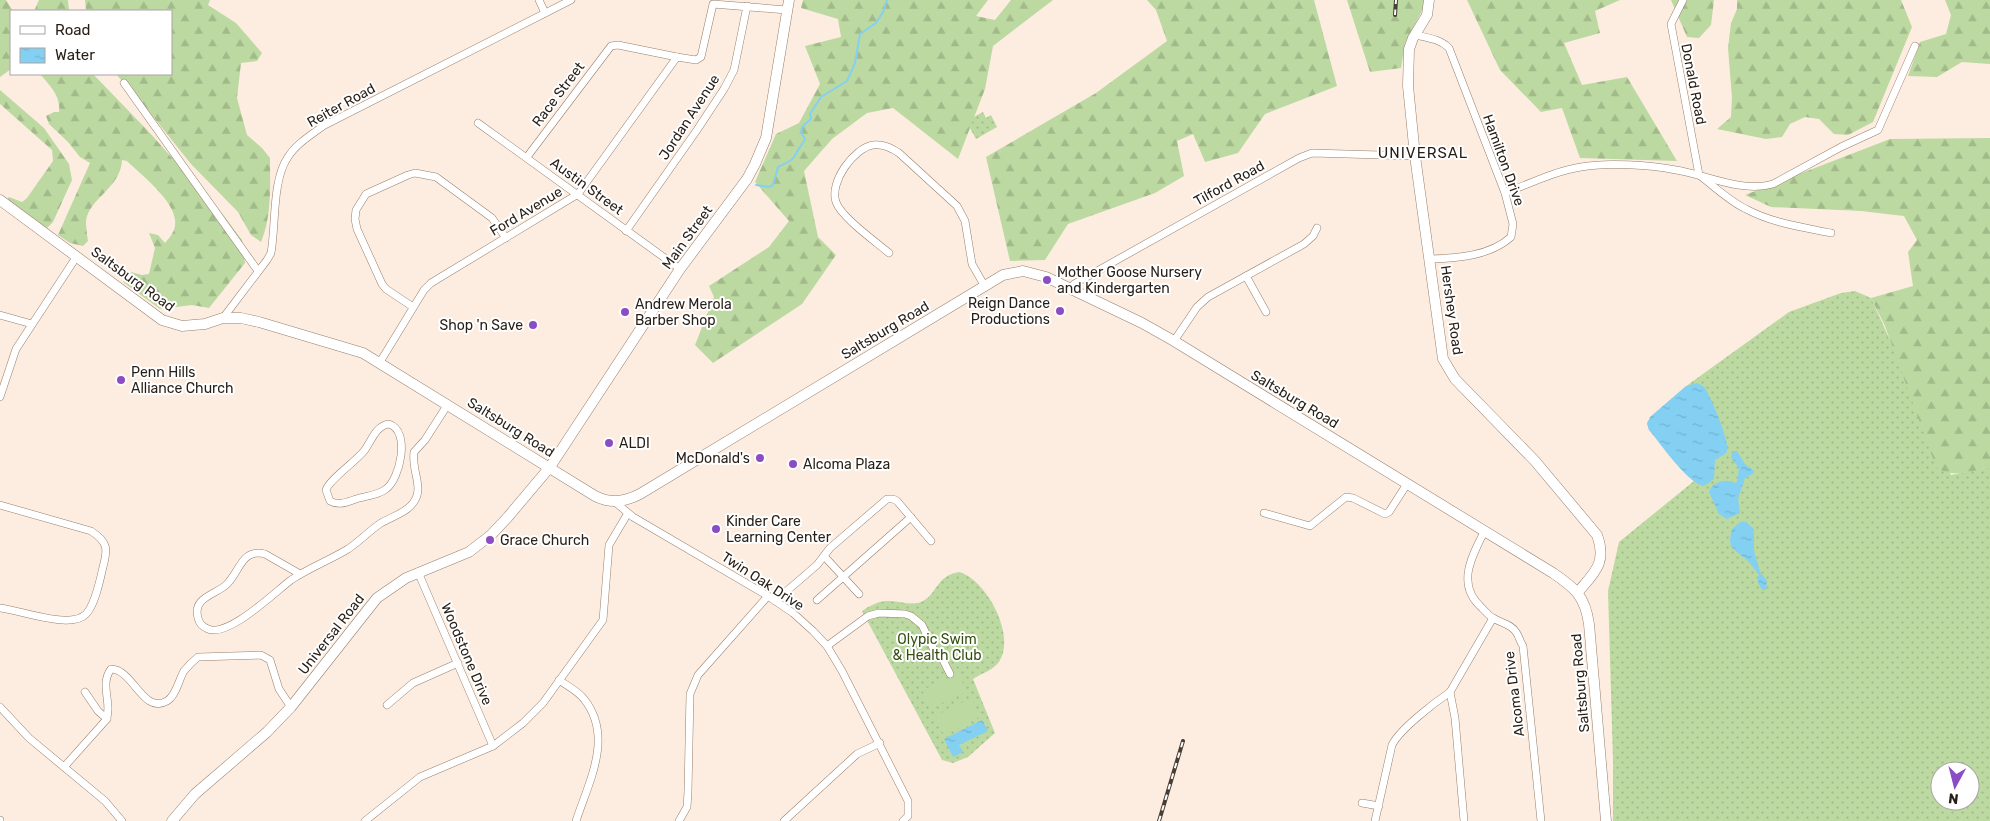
<svg xmlns="http://www.w3.org/2000/svg" width="1990" height="821" font-family="Rubik,sans-serif">
  <style>
    .grass { fill: url(#grass-dots); fill-rule: evenodd }
    .forest { fill: url(#forest-firs) }
    .pitch { fill: #bcd9a1 }
    .water { fill: url(#water-ripples) }
    .lines { fill: none; stroke-linecap: round; stroke-linejoin: round }
    .stream { stroke: #84d0f3; stroke-width: 2 }
    .street-casing { stroke: #967f6c; stroke-width: 8 }
    .secondary-casing { stroke: #967f6c; stroke-width: 11 }
    .street { stroke: #fff; stroke-width: 7 }
    .secondary { stroke: #fff; stroke-width: 10 }
    .rail-casing { stroke: #483e35; stroke-width: 4 }
    .rail { stroke: #fff; stroke-width: 2; stroke-dasharray: 5.5; stroke-linecap: butt }
    .poi-dot { fill: #8b4dc3; stroke: #fff; stroke-width: 2 }
    .labels { text-anchor: middle; stroke-width: 4; stroke-linejoin: round; paint-order: stroke }
    .street-label { font-size: 14px; fill: #271e16; stroke: #fff }
    .poi-label { font-size: 14px; fill: #271e16; stroke: #fff; text-anchor: start }
    .park-label { font-size: 14px; fill: #34500f; stroke: #fff }
    .neighbourhood-label { font-size: 15px; letter-spacing: 1px; fill: #271e16; stroke: #fff }
  </style>
  <defs>
    <pattern id="grass-dots" width="8" height="8" patternUnits="userSpaceOnUse" patternTransform="scale(1.25)"><rect width="8" height="8" fill="#bcd9a1"/><path d="M2 2h.1M6 6h.1" fill="none" stroke="#a2ba8a" stroke-width="1.8" stroke-linecap="round"/></pattern>
    <pattern id="forest-firs" width="22" height="20" patternUnits="userSpaceOnUse" patternTransform="scale(1.25)"><rect width="22" height="20" fill="#bcd9a1"/><path d="M5 1l3.5 6h-7zM16 11l3.5 6h-7z" fill="#a2ba8a"/></pattern>
    <pattern id="water-ripples" width="26" height="14" patternUnits="userSpaceOnUse" patternTransform="scale(1.25)"><rect width="26" height="14" fill="#84d0f3"/><path d="M2 4q2-2 4 0t4 0M15 11q2-2 4 0t4 0" fill="none" stroke="#72b2d0"/></pattern>
  </defs>
  <rect width="100%" height="100%" fill="#fdede0"/>
  <!-- grass -->
  <g class="grass">
    <polygon points="983,112 986,118 991,115 997,127 976,139 966,121"/>
    <path d="M1855,291L1871,298L1951,475L1990,467V821H1613V761L1608,591L1619,542L1694,481L1649,430L1647,422L1689,384L1789,312L1841,293ZM1940,771H1970V801H1940Z"/>
    <path d="M959,572C986,579 1017,636 999,662C992,671 982,673 973,679L995,733L968,757L953,763L942,760L862,611C869,606 879,601 887,601C899,600 912,607 923,601C937,594 936,576 959,572Z"/>
  </g>
  <!-- forest -->
  <g class="forest">
    <polygon points="0,0 6,0 13,11 11,11 11,69 0,77"/>
    <polygon points="39,0 68,0 69,11 34,11"/>
    <path d="M85,0H210L208,5L236,23L262,53L257,61L241,63L237,98L247,135L262,148L270,158C270,185 272,216 261,242L251,235L238,212L191,164L155,119L116,74H171V11H86Z"/>
    <polygon points="803,0 988,0 976,16 995,20 1011,0 1053,0 993,46 985,89 958,159 893,108 867,113 832,139 804,171 818,237 836,255 802,304 713,363 695,345 714,297 709,286 769,247 789,221 755,182 776,134 799,123 820,84 805,46 841,37 838,19 801,8"/>
    <polygon points="1147,0 1314,0 1337,86 1265,114 1238,153 1205,162 1193,134 1177,141 1184,176 1155,193 1068,224 1045,260 1010,261 986,157 1096,93 1167,41 1156,10"/>
    <polygon points="1347,0 1424,0 1423,9 1405,43 1401,68 1370,72"/>
    <polygon points="1467,0 1620,0 1595,11 1600,33 1564,43 1582,85 1627,77 1677,161 1580,158 1562,108 1541,112 1500,70"/>
    <polygon points="1671,0 1714,0 1711,25 1699,38 1687,37"/>
    <polygon points="1737,0 1901,0 1912,27 1873,122 1848,135 1834,134 1819,119 1805,117 1790,124 1782,137 1766,139 1717,129 1731,117 1732,98 1728,48 1731,23 1737,9"/>
    <polygon points="1945,0 1990,0 1990,64 1962,62 1937,77 1908,76 1920,42 1946,34 1951,15"/>
    <path d="M40,74H93L149,132L224,216L242,240L245,263L209,308L192,305L160,309L123,282L127,271L142,275L149,274L155,248L149,233L158,235L165,243C168,239 172,235 174,230C183,206 142,176 127,161L122,160C121,188 89,198 86,221C86,227 87,235 88,241L83,246L70,243L58,235L90,163L80,157L68,142L49,124L46,116L54,112H59C61,96 50,86 40,74Z"/>
    <polygon points="0,90 44,128 69,164 72,180 53,222 47,228 7,199 9,197 22,202 27,198 53,161 52,150 0,104"/>
    <path d="M1990,138V467C1972,471 1952,479 1936,467L1885,326L1871,298L1913,286L1908,252L1917,240L1904,216L1861,211L1771,207L1745,195L1890,139Z"/>
  </g>
  <!-- pitch -->
  <g class="pitch">
    <polygon points="957,674 960,675 966,692 931,708 923,693 925,689"/>
    <polygon points="969,699 973,701 979,717 947,734 943,733 936,719 937,715"/>
  </g>
  <!-- water -->
  <g class="water">
    <path d="M1697,383C1699,384 1702,385 1704,387C1710,394 1730,442 1727,451C1726,455 1718,457 1715,460L1714,479L1704,486C1688,484 1660,443 1649,430L1647,424L1650,417L1686,386Z"/>
    <path d="M1733,451H1737L1745,464L1754,471L1753,474L1745,478L1738,499L1740,513L1727,519L1719,514L1709,492C1712,482 1726,478 1735,483L1737,482L1739,468L1731,458Z"/>
    <path d="M1740,522H1746L1754,529V551L1760,572L1767,581L1766,590H1763C1759,587 1756,579 1759,575L1749,562L1731,547L1730,539L1732,529Z"/>
    <polygon points="982,720 988,731 959,745 963,752 953,757 944,739"/>
  </g>
  <g class="lines">
    <!-- stream -->
    <path class="stream" d="M756,185L769,187L773,185L778,167C790,161 792,162 798,150C800,146 803,144 805,139L801,132L802,127L811,119L810,114L821,97L847,81L855,63L860,34L876,23L883,12L887,0"/>
    <!-- street casing -->
    <g class="street-casing">
      <g id="street">
        <polyline points="539,0 545,13"/>
        <path d="M1683,0L1671,24L1699,175C1714,186 1729,201 1746,209C1772,223 1802,227 1831,233"/>
        <path d="M1416,35C1428,38 1440,39 1449,48L1505,193L1513,224L1511,237C1490,256 1458,258 1431,259"/>
        <polyline points="124,83 258,271"/>
        <polyline points="478,123 680,269"/>
        <polyline points="527,157 611,46 618,45 677,57"/>
        <path d="M1505,193C1529,184 1555,171 1581,167C1606,162 1651,165 1676,170C1707,175 1742,193 1773,184L1841,147L1878,130L1915,46"/>
        <polyline points="626,231 697,130 724,89 734,70 747,6"/>
        <path d="M889,253C876,242 841,217 836,202C829,182 854,148 873,145C884,144 891,148 899,153L957,206L965,221L972,264L984,285"/>
        <polyline points="1246,276 1266,312"/>
        <polyline points="1070,289 1074,284 1299,158 1312,153 1415,156"/>
        <polyline points="413,307 386,289 382,284 357,229 355,219 356,210 366,194 408,175 415,173 436,177 492,218 506,238"/>
        <polyline points="0,315 32,324"/>
        <path d="M223,318L267,260L271,253C276,225 272,180 288,157C296,144 311,135 323,126L571,0"/>
        <polyline points="1174,341 1197,307 1208,297 1304,244 1313,236 1317,228"/>
        <polyline points="380,362 424,290 431,283 578,194 677,57 696,60 701,57 713,4 787,10"/>
        <polyline points="0,397 16,349 77,256"/>
        <path d="M389,424C411,431 400,479 386,489C379,495 366,496 356,499C347,502 339,506 330,501L326,490C329,480 355,462 364,451C371,442 376,425 389,424Z"/>
        <polyline points="615,502 633,517 768,596 793,613 813,631 827,646 842,671 908,801 908,816 903,821"/>
        <path d="M0,505L91,531C108,542 108,549 103,567C100,580 95,605 86,614C71,630 20,610 0,608"/>
        <polyline points="1264,513 1310,526 1346,497 1353,498 1385,514 1389,512 1407,484"/>
        <path d="M1484,532C1471,558 1456,585 1482,608C1485,611 1489,616 1493,618C1501,623 1511,624 1516,632C1519,636 1520,642 1523,646L1541,821"/>
        <polyline points="824,556 859,594"/>
        <polyline points="418,572 493,746"/>
        <path d="M300,574L265,554C242,548 240,571 227,584C216,595 192,597 198,618C199,623 203,627 208,629C228,638 275,592 291,580C309,568 330,560 348,549C360,541 369,531 381,523C391,517 406,513 413,503C425,488 411,471 414,452L425,440L448,404"/>
        <polyline points="817,600 911,517"/>
        <polyline points="775,601 817,565 830,548 887,499 893,499 897,501 931,541"/>
        <polyline points="827,646 868,616 879,613 905,614 911,616 922,625 934,650 941,656 950,674"/>
        <path d="M559,680C566,685 578,691 584,699C614,737 589,781 576,821"/>
        <polyline points="85,692 98,711 107,719"/>
        <polyline points="387,705 413,683 458,663"/>
        <polyline points="0,707 29,738 105,801 122,821"/>
        <path d="M64,767L106,720C113,704 99,685 111,669C133,669 143,715 167,701C176,696 179,679 184,671C188,666 193,661 198,657L261,655L270,660L279,689L291,707"/>
        <polyline points="1362,803 1379,806"/>
        <polyline points="0,820 0,821"/>
        <polyline points="365,821 420,777 493,746 523,723 543,703 603,620 609,545 628,513"/>
        <polyline points="679,821 687,807 688,792 690,694 698,675 768,596"/>
        <polyline points="784,821 857,754 880,743"/>
        <path d="M1375,821L1392,745C1400,729 1434,703 1450,692"/>
        <polyline points="1464,821 1455,718 1450,692 1493,618"/>
      </g>
    </g>
    <!-- secondary casing -->
    <g class="secondary-casing">
      <g id="secondary">
        <path d="M1429,0L1427,15L1413,38L1409,49L1408,86L1415,156L1443,359L1455,379L1535,461L1597,535C1607,563 1595,572 1578,592"/>
        <path d="M0,200L162,320L182,326L205,324L223,318H241L259,322L363,353L595,496C611,504 624,502 640,494L1003,275L1023,271L1046,277L1142,323L1174,341L1553,573C1575,588 1585,596 1589,624L1606,821"/>
        <polyline points="172,821 195,794 267,732 291,707 377,598 406,578 469,552 491,535 507,518 550,467 680,269 747,179 755,164 766,138 789,0"/>
      </g>
    </g>
    <!-- street -->
    <use href="#street" class="street"/>
    <!-- secondary -->
    <use href="#secondary" class="secondary"/>
    <!-- rail casing -->
    <g class="rail-casing">
      <g id="rail">
        <polyline points="1395,15 1396,0"/>
        <polyline points="1159,821 1183,741"/>
      </g>
    </g>
    <!-- rail -->
    <use href="#rail" class="rail"/>
  </g>
  <!-- markers -->
  <g class="poi-dot">
    <circle cx="1047" cy="280" r="5"/>
    <circle cx="1060" cy="311" r="5"/>
    <circle cx="625" cy="312" r="5"/>
    <circle cx="533" cy="325" r="5"/>
    <circle cx="121" cy="380" r="5"/>
    <circle cx="609" cy="443" r="5"/>
    <circle cx="760" cy="458" r="5"/>
    <circle cx="793" cy="464" r="5"/>
    <circle cx="716" cy="529" r="5"/>
    <circle cx="490" cy="540" r="5"/>
  </g>
  <g class="labels">
    <!-- street labels -->
    <g class="street-label">
      <text transform="translate(1694 84) rotate(79)" y="5">Donald Road</text>
      <text transform="translate(558 94) rotate(-53)" y="5">Race Street</text>
      <text transform="translate(341 105) rotate(-29)" y="5">Reiter Road</text>
      <text transform="translate(689 117) rotate(-57)" y="5">Jordan Avenue</text>
      <text transform="translate(1504 160) rotate(70)" y="5">Hamilton Drive</text>
      <text transform="translate(1229 183) rotate(-29)" y="5">Tilford Road</text>
      <text transform="translate(587 186) rotate(36)" y="5">Austin Street</text>
      <text transform="translate(526 211) rotate(-31)" y="5">Ford Avenue</text>
      <text transform="translate(687 237) rotate(-54)" y="5">Main Street</text>
      <text transform="translate(133 279) rotate(36)" y="5">Saltsburg Road</text>
      <text transform="translate(1452 310) rotate(82)" y="5">Hershey Road</text>
      <text transform="translate(885 330) rotate(-31)" y="5">Saltsburg Road</text>
      <text transform="translate(1295 399) rotate(31)" y="5">Saltsburg Road</text>
      <text transform="translate(511 427) rotate(32)" y="5">Saltsburg Road</text>
      <text transform="translate(763 581) rotate(33)" y="5">Twin Oak Drive</text>
      <text transform="translate(331 634) rotate(-52)" y="5">Universal Road</text>
      <text transform="translate(467 654) rotate(67)" y="5">Woodstone Drive</text>
      <text transform="translate(1580 683) rotate(-95)" y="5">Saltsburg Road</text>
      <text transform="translate(1514 694) rotate(-97)" y="5">Alcoma Drive</text>
    </g>
    <!-- poi labels -->
    <g class="poi-label">
      <text x="1057" y="277">Mother Goose Nursery<tspan x="1057" dy="16">and Kindergarten</tspan></text>
      <text x="1050" y="308" text-anchor="end">Reign Dance<tspan x="1050" dy="16">Productions</tspan></text>
      <text x="635" y="309">Andrew Merola<tspan x="635" dy="16">Barber Shop</tspan></text>
      <text x="523" y="330" text-anchor="end">Shop 'n Save</text>
      <text x="131" y="377">Penn Hills<tspan x="131" dy="16">Alliance Church</tspan></text>
      <text x="619" y="448">ALDI</text>
      <text x="750" y="463" text-anchor="end">McDonald's</text>
      <text x="803" y="469">Alcoma Plaza</text>
      <text x="726" y="526">Kinder Care<tspan x="726" dy="16">Learning Center</tspan></text>
      <text x="500" y="545">Grace Church</text>
    </g>
    <!-- park labels -->
    <g class="park-label">
      <text x="937" y="644">Olypic Swim<tspan x="937" dy="16">&amp; Health Club</tspan></text>
    </g>
    <!-- neighbourhood labels -->
    <g class="neighbourhood-label">
      <text x="1423" y="158">UNIVERSAL</text>
    </g>
  </g>
  <!-- legend -->
  <rect x="10" y="10" width="162" height="65" fill="#ffffff" stroke="#a9a5a2"/>
  <rect x="20" y="26" width="25" height="8" fill="#ffffff" stroke="#a9a5a2"/>
  <text x="55" y="35" font-size="15" fill="#271e16">Road</text>
  <rect x="20" y="48" width="25" height="15" fill="url(#water-ripples)" stroke="#a9a5a2"/>
  <text x="55" y="60" font-size="15" fill="#271e16">Water</text>
  <!-- north arrow -->
  <g transform="translate(1955 786) rotate(187)"><circle r="24" fill="#ffffff" stroke="#a9a5a2"/>
  <path d="M0-4L9 19L0 12L-9 19Z" fill="#8b4dc3"/>
  <text y="-8" font-size="14" font-weight="bold" text-anchor="middle" fill="#271e16">N</text>
  </g>
</svg>
